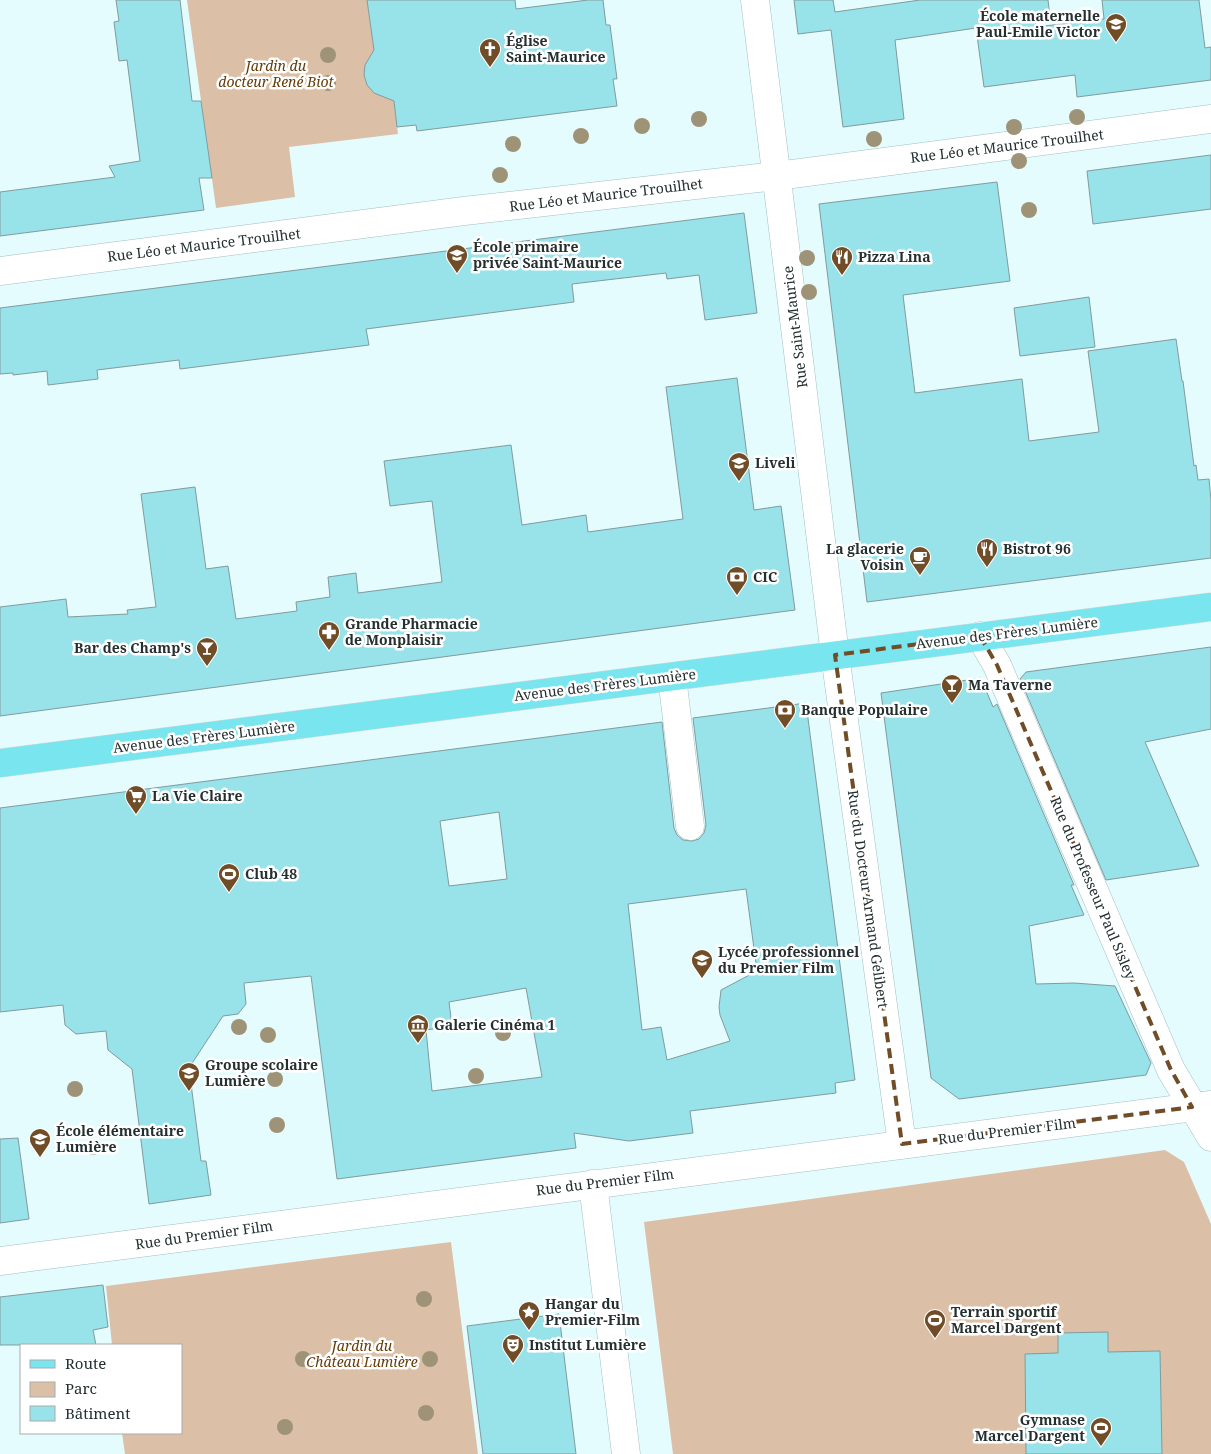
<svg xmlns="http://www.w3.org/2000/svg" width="1211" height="1454" font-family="'Noto Serif',serif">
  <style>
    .green { fill: #dbc0a7 }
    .building { fill: #98e2e9; stroke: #819b9e; fill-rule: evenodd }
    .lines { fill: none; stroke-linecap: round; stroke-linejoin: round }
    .minor-casing { stroke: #a3bfc2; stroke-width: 29 }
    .major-casing { stroke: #d8dada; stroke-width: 29 }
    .minor { stroke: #fff; stroke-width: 28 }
    .major { stroke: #79e5ee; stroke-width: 28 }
    .tree { fill: #9e9277 }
    .marked { fill: none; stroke: #714d27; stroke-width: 4; stroke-dasharray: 10 6; stroke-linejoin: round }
    .labels { text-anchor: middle; stroke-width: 5; stroke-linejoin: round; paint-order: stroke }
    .poi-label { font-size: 14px; font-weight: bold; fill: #242f30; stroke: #fff; text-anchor: start }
    .park-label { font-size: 14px; font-style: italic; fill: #643c08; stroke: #fff }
    .street-label { font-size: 14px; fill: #242f30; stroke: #fff }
  </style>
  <rect width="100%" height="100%" fill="#e5fcfe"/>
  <!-- green -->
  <g class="green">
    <polygon points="187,0 367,0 370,21 384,20 398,134 289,147 295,197 216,208"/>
    <polygon points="1165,1150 1184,1162 1211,1224 1211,1454 673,1454 644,1222"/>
    <polygon points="451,1242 478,1454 125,1454 122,1433 181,1433 181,1345 112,1345 106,1286"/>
  </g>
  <!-- building -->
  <g class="building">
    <polygon points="116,0 180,0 192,101 201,101 212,178 199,178 204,210 0,236 0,192 115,177 109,166 140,161 127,60 119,61 114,22 119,21"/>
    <polygon points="367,0 515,0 516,9 588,0 603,0 606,25 610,25 617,79 613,79 617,106 417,131 416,125 397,127 394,101 374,93 367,85 364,75 365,65 374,50"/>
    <polygon points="794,0 833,0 835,12 920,0 1048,0 1050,17 1035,20 1036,27 1104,19 1102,0 1199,0 1205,48 1211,47 1211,80 1077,97 1075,75 984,87 976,28 895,40 904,119 843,127 831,30 798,34"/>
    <polygon points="1211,155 1211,209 1093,224 1087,171"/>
    <polygon points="997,182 1010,281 903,295 915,393 1022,379 1029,441 1099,432 1088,351 1176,339 1182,381 1183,381 1194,466 1196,465 1198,480 1209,479 1211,500 1211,558 867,602 819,204"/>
    <polygon points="744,213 757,313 705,320 699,275 667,279 666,273 572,284 574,302 366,329 369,345 180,369 179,360 97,370 98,379 48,385 47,371 13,375 13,373 0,374 0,308"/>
    <polygon points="1089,297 1095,347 1020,356 1014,308"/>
    <polygon points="737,378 754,510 781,506 795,610 0,716 0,607 66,599 68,617 128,614 127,610 156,607 141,494 195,487 206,569 228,566 236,619 297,611 296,602 330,597 328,577 356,573 358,593 442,582 432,501 390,506 384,461 511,445 522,525 586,515 588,532 683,519 666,387"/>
    <polygon points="1211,647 1211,729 1145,742 1199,866 1106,880 1020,679 1026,672"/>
    <polygon points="981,678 993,707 997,704 1074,885 1071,885 1084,915 1029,926 1036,984 1074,983 1115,986 1151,1063 1146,1075 959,1099 931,1078 881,693"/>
    <path d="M806,703L855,1080L835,1083L836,1093L690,1111L693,1133L629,1141L574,1133L576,1148L337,1179L311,976L244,983L246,1004L238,1014L223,1016L189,1068L201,1161H206L211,1195L149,1204L132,1069L108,1050L106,1031L76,1034L65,1025L63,1005L0,1012V808L662,722L674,828L677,835L683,840L692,841L699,839L704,833L706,825L693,718ZM499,812L507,879L449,886L440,821ZM746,889L757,971L721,990L719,1007L720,1015L730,1041L667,1060L661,1027L642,1030L628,904ZM526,988L542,1077L432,1091L426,1030L452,1026L449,1002Z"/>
    <polygon points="18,1138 29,1219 0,1223 0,1139"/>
    <polygon points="103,1285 108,1327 93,1330 96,1345 0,1345 0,1297"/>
    <polygon points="559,1314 576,1454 483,1454 467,1326"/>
    <polygon points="1108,1332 1108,1352 1160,1351 1162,1454 1026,1454 1025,1354 1058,1353 1058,1333"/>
  </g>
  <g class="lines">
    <!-- minor casing -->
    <g class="minor-casing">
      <g id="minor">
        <polyline points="755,0 835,655 902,1144"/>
        <polyline points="0,271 464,211 777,176 1211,119"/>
        <polyline points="980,636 997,665 1171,1070 1211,1137"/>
        <polyline points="672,677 690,826"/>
        <polyline points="593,1184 626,1454"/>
        <polyline points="0,1261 1211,1105"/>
      </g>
    </g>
    <!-- major casing -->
    <g class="major-casing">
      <polyline id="major" points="0,763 1211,607"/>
    </g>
    <!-- minor -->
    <use href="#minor" class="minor"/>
    <!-- major -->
    <use href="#major" class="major"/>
  </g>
  <!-- trees -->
  <g class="tree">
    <circle cx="328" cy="55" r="8"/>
    <circle cx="328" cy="83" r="8"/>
    <circle cx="1077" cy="117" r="8"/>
    <circle cx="699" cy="119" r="8"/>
    <circle cx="642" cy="126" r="8"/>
    <circle cx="1014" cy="127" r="8"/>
    <circle cx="581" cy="136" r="8"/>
    <circle cx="874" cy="139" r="8"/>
    <circle cx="513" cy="144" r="8"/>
    <circle cx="1019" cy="161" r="8"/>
    <circle cx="500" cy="175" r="8"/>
    <circle cx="1029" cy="210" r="8"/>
    <circle cx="807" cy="258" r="8"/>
    <circle cx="809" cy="292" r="8"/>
    <circle cx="239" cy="1027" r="8"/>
    <circle cx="503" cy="1033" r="8"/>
    <circle cx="268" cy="1035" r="8"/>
    <circle cx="476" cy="1076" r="8"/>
    <circle cx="275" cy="1079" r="8"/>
    <circle cx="75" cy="1089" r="8"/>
    <circle cx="277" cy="1125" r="8"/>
    <circle cx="93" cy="1147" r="8"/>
    <circle cx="424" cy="1299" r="8"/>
    <circle cx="303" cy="1359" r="8"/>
    <circle cx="430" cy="1359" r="8"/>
    <circle cx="426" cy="1413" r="8"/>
    <circle cx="285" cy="1427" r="8"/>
  </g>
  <!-- marked area -->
  <path class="marked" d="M980,636L997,665L1171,1070L1192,1107L902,1144L835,655Z"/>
  <!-- icons -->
  <defs>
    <g id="school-pin" transform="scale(1.125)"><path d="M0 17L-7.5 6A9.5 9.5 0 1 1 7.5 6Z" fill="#714d27" stroke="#fff"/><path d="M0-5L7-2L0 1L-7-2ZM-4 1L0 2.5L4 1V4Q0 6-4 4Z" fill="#fff"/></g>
    <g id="church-pin" transform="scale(1.125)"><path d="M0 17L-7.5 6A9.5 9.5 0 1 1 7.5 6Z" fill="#714d27" stroke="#fff"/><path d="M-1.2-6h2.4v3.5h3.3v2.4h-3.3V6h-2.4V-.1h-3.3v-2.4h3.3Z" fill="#fff"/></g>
    <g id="restaurant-pin" transform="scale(1.125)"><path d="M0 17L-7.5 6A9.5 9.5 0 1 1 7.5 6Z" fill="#714d27" stroke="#fff"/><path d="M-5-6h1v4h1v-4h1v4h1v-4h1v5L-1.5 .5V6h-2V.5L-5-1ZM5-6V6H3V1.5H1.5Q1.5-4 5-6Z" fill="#fff"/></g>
    <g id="cafe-pin" transform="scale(1.125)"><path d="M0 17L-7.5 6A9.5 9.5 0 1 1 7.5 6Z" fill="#714d27" stroke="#fff"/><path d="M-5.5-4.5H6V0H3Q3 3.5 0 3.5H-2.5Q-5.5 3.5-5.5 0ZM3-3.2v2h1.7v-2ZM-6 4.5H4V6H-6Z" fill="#fff"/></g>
    <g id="bank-pin" transform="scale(1.125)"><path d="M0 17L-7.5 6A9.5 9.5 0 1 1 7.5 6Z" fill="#714d27" stroke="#fff"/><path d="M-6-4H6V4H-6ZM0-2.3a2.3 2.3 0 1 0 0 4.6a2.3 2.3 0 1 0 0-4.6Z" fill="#fff"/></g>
    <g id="pharmacy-pin" transform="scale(1.125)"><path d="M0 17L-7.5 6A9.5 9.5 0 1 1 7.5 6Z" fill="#714d27" stroke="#fff"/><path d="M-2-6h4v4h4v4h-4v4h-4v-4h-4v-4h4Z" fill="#fff"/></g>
    <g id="bar-pin" transform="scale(1.125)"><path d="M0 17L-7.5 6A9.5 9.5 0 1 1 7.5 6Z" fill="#714d27" stroke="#fff"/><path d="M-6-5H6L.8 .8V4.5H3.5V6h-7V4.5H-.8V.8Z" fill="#fff"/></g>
    <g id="supermarket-pin" transform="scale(1.125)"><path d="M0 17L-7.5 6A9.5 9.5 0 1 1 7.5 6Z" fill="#714d27" stroke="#fff"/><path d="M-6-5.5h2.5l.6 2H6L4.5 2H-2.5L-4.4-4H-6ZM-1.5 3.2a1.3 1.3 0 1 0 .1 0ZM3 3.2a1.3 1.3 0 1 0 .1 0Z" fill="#fff"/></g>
    <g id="stadium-pin" transform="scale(1.125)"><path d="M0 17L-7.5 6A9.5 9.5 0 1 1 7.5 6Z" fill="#714d27" stroke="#fff"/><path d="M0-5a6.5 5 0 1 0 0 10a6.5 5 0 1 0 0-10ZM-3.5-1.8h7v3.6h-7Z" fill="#fff"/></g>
    <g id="museum-pin" transform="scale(1.125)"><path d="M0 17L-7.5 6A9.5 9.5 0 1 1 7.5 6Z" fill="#714d27" stroke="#fff"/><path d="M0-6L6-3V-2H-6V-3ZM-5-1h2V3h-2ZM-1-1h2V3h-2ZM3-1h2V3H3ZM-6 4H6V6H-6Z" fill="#fff"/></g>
    <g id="sight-pin" transform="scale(1.125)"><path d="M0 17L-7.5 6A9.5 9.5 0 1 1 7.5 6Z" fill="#714d27" stroke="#fff"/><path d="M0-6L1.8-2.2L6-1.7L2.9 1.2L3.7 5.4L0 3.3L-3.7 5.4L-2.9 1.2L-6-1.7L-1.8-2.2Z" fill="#fff"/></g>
    <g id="theatre-pin" transform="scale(1.125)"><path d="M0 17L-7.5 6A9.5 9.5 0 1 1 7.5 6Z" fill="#714d27" stroke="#fff"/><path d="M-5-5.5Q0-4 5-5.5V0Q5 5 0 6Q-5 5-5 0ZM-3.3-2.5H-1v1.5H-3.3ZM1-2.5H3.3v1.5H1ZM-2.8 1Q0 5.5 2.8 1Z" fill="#fff"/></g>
  </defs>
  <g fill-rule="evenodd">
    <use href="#school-pin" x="1116" y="24"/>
    <use href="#church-pin" x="490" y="49"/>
    <use href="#school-pin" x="457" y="255"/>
    <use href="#restaurant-pin" x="842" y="257"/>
    <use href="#school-pin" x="739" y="463"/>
    <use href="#restaurant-pin" x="987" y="549"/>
    <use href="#cafe-pin" x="920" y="557"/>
    <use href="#bank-pin" x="737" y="577"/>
    <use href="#pharmacy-pin" x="329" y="632"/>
    <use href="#bar-pin" x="207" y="648"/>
    <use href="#bar-pin" x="952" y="685"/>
    <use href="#bank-pin" x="785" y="710"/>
    <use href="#supermarket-pin" x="136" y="796"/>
    <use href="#stadium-pin" x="229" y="874"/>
    <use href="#school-pin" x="702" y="960"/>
    <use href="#museum-pin" x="418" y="1025"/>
    <use href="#school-pin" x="189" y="1073"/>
    <use href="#school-pin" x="40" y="1139"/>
    <use href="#sight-pin" x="529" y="1312"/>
    <use href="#stadium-pin" x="935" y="1320"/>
    <use href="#theatre-pin" x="513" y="1345"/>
    <use href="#stadium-pin" x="1101" y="1428"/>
  </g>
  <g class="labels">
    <!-- poi labels -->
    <g class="poi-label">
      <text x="1100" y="21" text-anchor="end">École maternelle<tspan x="1100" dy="16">Paul-Emile Victor</tspan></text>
      <text x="506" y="46">Église<tspan x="506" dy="16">Saint-Maurice</tspan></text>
      <text x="473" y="252">École primaire<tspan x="473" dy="16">privée Saint-Maurice</tspan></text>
      <text x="858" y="262">Pizza Lina</text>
      <text x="755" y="468">Liveli</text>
      <text x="904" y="554" text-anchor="end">La glacerie<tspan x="904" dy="16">Voisin</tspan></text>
      <text x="1003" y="554">Bistrot 96</text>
      <text x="753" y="582">CIC</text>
      <text x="345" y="629">Grande Pharmacie<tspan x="345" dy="16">de Monplaisir</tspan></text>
      <text x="191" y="653" text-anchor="end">Bar des Champ's</text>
      <text x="968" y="690">Ma Taverne</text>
      <text x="801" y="715">Banque Populaire</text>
      <text x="152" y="801">La Vie Claire</text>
      <text x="245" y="879">Club 48</text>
      <text x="718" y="957">Lycée professionnel<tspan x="718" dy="16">du Premier Film</tspan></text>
      <text x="434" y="1030">Galerie Cinéma 1</text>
      <text x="205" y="1070">Groupe scolaire<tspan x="205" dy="16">Lumière</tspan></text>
      <text x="56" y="1136">École élémentaire<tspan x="56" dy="16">Lumière</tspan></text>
      <text x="545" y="1309">Hangar du<tspan x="545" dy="16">Premier-Film</tspan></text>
      <text x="951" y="1317">Terrain sportif<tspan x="951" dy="16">Marcel Dargent</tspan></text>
      <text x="529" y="1350">Institut Lumière</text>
      <text x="1085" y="1425" text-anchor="end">Gymnase<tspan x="1085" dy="16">Marcel Dargent</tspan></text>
    </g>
    <!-- park labels -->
    <g class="park-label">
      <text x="276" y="71">Jardin du<tspan x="276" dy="16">docteur René Biot</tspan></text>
      <text x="362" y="1351">Jardin du<tspan x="362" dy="16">Château Lumière</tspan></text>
    </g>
    <!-- street labels -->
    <g class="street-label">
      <text transform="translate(1007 146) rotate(-7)" y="5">Rue Léo et Maurice Trouilhet</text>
      <text transform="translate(606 195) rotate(-7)" y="5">Rue Léo et Maurice Trouilhet</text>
      <text transform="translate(204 245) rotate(-7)" y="5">Rue Léo et Maurice Trouilhet</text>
      <text transform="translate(795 327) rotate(-97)" y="5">Rue Saint-Maurice</text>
      <text transform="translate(1007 633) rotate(-7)" y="5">Avenue des Frères Lumière</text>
      <text transform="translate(605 685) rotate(-7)" y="5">Avenue des Frères Lumière</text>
      <text transform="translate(204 737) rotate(-7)" y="5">Avenue des Frères Lumière</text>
      <text transform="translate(1093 888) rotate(67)" y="5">Rue du Professeur Paul Sisley</text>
      <text transform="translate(868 899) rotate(82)" y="5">Rue du Docteur Armand Gélibert</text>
      <text transform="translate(1007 1131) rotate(-7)" y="5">Rue du Premier Film</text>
      <text transform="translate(605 1182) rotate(-7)" y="5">Rue du Premier Film</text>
      <text transform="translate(204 1235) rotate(-8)" y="5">Rue du Premier Film</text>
    </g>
  </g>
  <!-- legend -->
  <rect x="20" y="1344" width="162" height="90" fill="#ffffff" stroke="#a7acac"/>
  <rect x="30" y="1360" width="25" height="8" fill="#79e5ee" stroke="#a7acac"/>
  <text x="65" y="1369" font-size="15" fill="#242f30">Route</text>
  <rect x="30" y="1382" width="25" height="15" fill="#dbc0a7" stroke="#a7acac"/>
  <text x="65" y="1394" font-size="15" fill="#242f30">Parc</text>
  <rect x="30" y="1406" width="25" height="15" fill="#98e2e9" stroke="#a7acac"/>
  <text x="65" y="1419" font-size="15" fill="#242f30">Bâtiment</text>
</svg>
